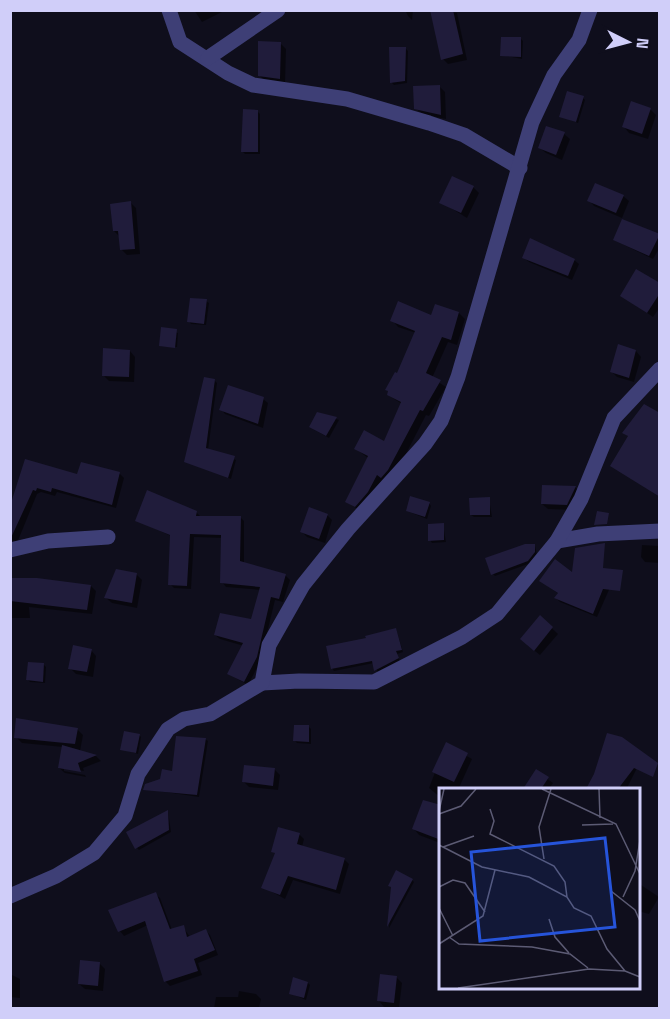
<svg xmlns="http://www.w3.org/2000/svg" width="670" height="1019" font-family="'Space Grotesk',sans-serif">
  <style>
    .shadow { fill: #0007 }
    .building { fill: #201c3b }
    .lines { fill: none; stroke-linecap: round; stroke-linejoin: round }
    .street { stroke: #3e3f76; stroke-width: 15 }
    .inset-road { fill: none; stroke: #5c5b74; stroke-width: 1.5 }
    .view { fill: #2654da; fill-opacity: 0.15; stroke: #2654da; stroke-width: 3 }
    .inset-edge { fill: none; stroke: #d0cef9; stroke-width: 3 }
  </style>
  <rect width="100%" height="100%" fill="#0f0e1c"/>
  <!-- shadow -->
  <g class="shadow">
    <polygon points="194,10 222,10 222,12 202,22"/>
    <polygon points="405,10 413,10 412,20 408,16"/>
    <polygon points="437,10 457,13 467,60 448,64 443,59"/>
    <polygon points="521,39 523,41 522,59 501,55"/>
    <polygon points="280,43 286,49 285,84 265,81 259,75"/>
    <polygon points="406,49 408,51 407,83 394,85 392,83"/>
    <polygon points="439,86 445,92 446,119 422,114 416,108"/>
    <polygon points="583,98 585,100 578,123 561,116"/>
    <polygon points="632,103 651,110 656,115 648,139 629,133 624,127"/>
    <polygon points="258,112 260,114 260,154 245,154 243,152"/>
    <polygon points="564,134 570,139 562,160 546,153 540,148"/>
    <polygon points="473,187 479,193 467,218 441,202"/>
    <polygon points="623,196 629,201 622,218 594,206 589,200"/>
    <polygon points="131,203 136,208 140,254 127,255 121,249 120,237 114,231"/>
    <polygon points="622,221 660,236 660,247 653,259 614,240"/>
    <polygon points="524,258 574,260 579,264 572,280 529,262"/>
    <polygon points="660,285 660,307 653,317 622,296"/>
    <polygon points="206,301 209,303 206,325 191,324 189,321"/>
    <polygon points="436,306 459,313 465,319 457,345 448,342 432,378 446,387 429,416 426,415 394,477 362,512 347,502 368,458 356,449 385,443 402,404 388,395 416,333 398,327 392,320 432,317"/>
    <polygon points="163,329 178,333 177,347 161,346"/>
    <polygon points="130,351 135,357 134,382 109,381 103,375"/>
    <polygon points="636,351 641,357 634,382 617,377 612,372"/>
    <polygon points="215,381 217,383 208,450 236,460 231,479 186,462"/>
    <polygon points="263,399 268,403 263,428 225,414 221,409"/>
    <polygon points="318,413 339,420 329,438 313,429"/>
    <polygon points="660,415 660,497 612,466 629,437 624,432"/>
    <polygon points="26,461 78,475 120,474 124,478 116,508 57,492 55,496 41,492 37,494 17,543 10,543 10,508"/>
    <polygon points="575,487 581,493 572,510 548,509 542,504"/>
    <polygon points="489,499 492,517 474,517 471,515"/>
    <polygon points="429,503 431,506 427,519 407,511"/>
    <polygon points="196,512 200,516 240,517 244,521 244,564 286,576 290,580 283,602 275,600 260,662 248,685 229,674 244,646 220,639 215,635 252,621 261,590 226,587 222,582 223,538 194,537 191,589 174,588 170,584 171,536 137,520"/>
    <polygon points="327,515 332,520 325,543 307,537 302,532"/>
    <polygon points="443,525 446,542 432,543 430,540"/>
    <polygon points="642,545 660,546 660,563 645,562 641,557"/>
    <polygon points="535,546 537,555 531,563 495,576 493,574"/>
    <polygon points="136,574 142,580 137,608 112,603 106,598"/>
    <polygon points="573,574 612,583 597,617 560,602 556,598 559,594 541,581"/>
    <polygon points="10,580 91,586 96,591 92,614 29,607 30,618 12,618"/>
    <polygon points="540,617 558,634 540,655 527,645"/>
    <polygon points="396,629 403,652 397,654 400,661 378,673 374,663 334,671 332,668 368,639"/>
    <polygon points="91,650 96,656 93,677 76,674 70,668"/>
    <polygon points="44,665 46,667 45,683 30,682 28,680"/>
    <polygon points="309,727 311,729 311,744 297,743 295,741"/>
    <polygon points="77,729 83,735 80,751 96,756 101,761 83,768 84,771 64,768 64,771 85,775 86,777 65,773 59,768 63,747 22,743 16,737"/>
    <polygon points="139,735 141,737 138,754 122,749"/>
    <polygon points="205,739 208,741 199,797 145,789 173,773"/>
    <polygon points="446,744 472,759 458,790 440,790 440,797 429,788"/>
    <polygon points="643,756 626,790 588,790 596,774"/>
    <polygon points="274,769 280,775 278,790 249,787 244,782"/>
    <polygon points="536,771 553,783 548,790 524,790"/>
    <polygon points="440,807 440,843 419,835 414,829"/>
    <polygon points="168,811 171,832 139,850 137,848"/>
    <polygon points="299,834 304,839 302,847 344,859 349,864 340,894 293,880 285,899 263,887 276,854 273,851"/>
    <polygon points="412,880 414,882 389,928 392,888"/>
    <polygon points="638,883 659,897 649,914 638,911"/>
    <polygon points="155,894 160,898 172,930 183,927 190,937 206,931 210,935 218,955 198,963 202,975 170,986 165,981 148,925 124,936 120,931 110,911"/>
    <polygon points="100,964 105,969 103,991 85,989 79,984"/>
    <polygon points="10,974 20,979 20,998 10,997"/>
    <polygon points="396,977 402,983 399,1008 384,1007 379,1001"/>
    <polygon points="308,983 310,985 306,1000 290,993"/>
    <polygon points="239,991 256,994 261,999 259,1008 214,1008 216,997 238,997"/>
  </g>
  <!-- building -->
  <g class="building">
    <polygon points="430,10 453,10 463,54 441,60"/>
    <polygon points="501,37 521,37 521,57 500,56"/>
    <polygon points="258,41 281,42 280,79 258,76"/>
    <polygon points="389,47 406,47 405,81 390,83"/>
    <polygon points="440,85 441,115 414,109 413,86"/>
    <polygon points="567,91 584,96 576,122 559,117"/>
    <polygon points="631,101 651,108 642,134 622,127"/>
    <polygon points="243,109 258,110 258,152 241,152"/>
    <polygon points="546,126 565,132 556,155 538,148"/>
    <polygon points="452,176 474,186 461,213 439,203"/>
    <polygon points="595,183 624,195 616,213 587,201"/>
    <polygon points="131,201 135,249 120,250 118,231 113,231 110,204"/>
    <polygon points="622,219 660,234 649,256 613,240"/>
    <polygon points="530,238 575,259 568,276 522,258"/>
    <polygon points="636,269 660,283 660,293 647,313 620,296"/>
    <polygon points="190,298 207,299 204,324 187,322"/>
    <polygon points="398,301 431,315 435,304 459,312 451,340 442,337 426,373 441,380 423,411 420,410 388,470 381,478 377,475 368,492 355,507 345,502 368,456 354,449 364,430 384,441 401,402 387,395 388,391 385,390 395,372 397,373 415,331 390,321"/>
    <polygon points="161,327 177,329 175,348 159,346"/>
    <polygon points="618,344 636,350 629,378 610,372"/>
    <polygon points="103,348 130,350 129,377 102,376"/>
    <polygon points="204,377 215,379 206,448 235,456 228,478 184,462"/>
    <polygon points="228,385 264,397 258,424 219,410"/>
    <polygon points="644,404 660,413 660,497 610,466 628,436 622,433"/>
    <polygon points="317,412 337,417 326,436 309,427"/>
    <polygon points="25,459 77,474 81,462 120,472 112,505 52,488 51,492 37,488 36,491 33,490 10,540 10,506"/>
    <polygon points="542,485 576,486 567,505 541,504"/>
    <polygon points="147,490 197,511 196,516 241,516 240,561 286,574 279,599 271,597 257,657 244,682 227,674 243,643 214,635 220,613 251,619 260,587 220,583 221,535 190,534 187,586 168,585 170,535 135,521"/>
    <polygon points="410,496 430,502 425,517 406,511"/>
    <polygon points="490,497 490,515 470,515 469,498"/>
    <polygon points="309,507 328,514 319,539 300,532"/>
    <polygon points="597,511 609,513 607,524 594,525"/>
    <polygon points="444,523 444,540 428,541 428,524"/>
    <polygon points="605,543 603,568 623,570 620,591 603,589 593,614 554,598 558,593 539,581 555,559 572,572 575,548"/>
    <polygon points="525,544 535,544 535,552 528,561 491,575 485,558"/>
    <polygon points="116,569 137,573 132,603 104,598"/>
    <polygon points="10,578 37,578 91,585 87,610 10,601"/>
    <polygon points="540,615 553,627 534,651 520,639"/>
    <polygon points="396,628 402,650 396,651 399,658 374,671 372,661 331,669 326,646 366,638 365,636"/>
    <polygon points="73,645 92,649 87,672 68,669"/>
    <polygon points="28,662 44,663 43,682 26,680"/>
    <polygon points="16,718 78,728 75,744 14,738"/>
    <polygon points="294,725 309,725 309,742 293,741"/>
    <polygon points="124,731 140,734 136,753 120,750"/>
    <polygon points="607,733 622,737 658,763 653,777 634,768 618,789 586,789 594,774"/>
    <polygon points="176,736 206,738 197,795 143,790 145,784 160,779 162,769 172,771"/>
    <polygon points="446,742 468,753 454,782 432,772"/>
    <polygon points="62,745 97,755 78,763 81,772 58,768"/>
    <polygon points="244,765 275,768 273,786 242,782"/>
    <polygon points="536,769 549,777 541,789 523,789"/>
    <polygon points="423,800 441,805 441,840 412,829"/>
    <polygon points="168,810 169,830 135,849 126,832"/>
    <polygon points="278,827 300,833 297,844 345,858 336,890 288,876 280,895 261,888 275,853 271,852"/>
    <polygon points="396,870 413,879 387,927 391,887 388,886"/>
    <polygon points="156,892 170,929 184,925 187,937 206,929 215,950 194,959 198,971 164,982 145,921 118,932 108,910"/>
    <polygon points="80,960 100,962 98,986 78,984"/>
    <polygon points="380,974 397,976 394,1003 377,1001"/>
    <polygon points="293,977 308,982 304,998 289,994"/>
  </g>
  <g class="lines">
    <!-- street -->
    <g class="street">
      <polyline points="169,10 180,42 228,73 253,85 347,99 429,123 464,135 520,168"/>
      <polyline points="208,58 278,10"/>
      <polyline points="557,541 598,534 660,531"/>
      <polyline points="10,550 48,541 108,537"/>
      <polyline points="262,683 299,681 374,682 462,637 497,614 557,541 581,499 614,418 660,369"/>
      <polyline points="10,896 56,876 94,853 125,816 138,774 168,729 184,719 210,714 262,683 269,645 303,585 348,529 425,444 441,421 458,377 532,122 554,75 579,40 590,10"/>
    </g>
  </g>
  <!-- overview -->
  <g transform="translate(439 788)">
    <rect width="201" height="201" fill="#0f0e1c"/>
    <path class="inset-road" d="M103,1L177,36L201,86M160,1L161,30M51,21L55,33L51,46L115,78L126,94L128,109M0,23L5,1M0,26L22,18L37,1M143,37L174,36M0,57L43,79L90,89L128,109L135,120L152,128L168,161L186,183M4,59L35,48M105,71L100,39L112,1M0,99L14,92L26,95L46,124M172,103L196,122L201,133M184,109L196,83L201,52M0,120L14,148M110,131L116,149L130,165M10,149L20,156L93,159L131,166L149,180M0,156L44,128L56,82M19,200L150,181L186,183L201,189"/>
    <path class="view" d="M166,50L176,139L41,153L32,64Z"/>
    <rect width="201" height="201" class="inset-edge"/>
  </g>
  <!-- border -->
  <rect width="670" height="1019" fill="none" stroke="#d0cef9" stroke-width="24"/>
  <!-- north arrow -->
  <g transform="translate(628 42) rotate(96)" stroke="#0f0e1c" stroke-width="4.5" paint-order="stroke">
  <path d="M0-4.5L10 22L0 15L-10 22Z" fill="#d0cef9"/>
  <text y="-9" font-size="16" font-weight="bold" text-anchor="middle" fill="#d0cef9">N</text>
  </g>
</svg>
